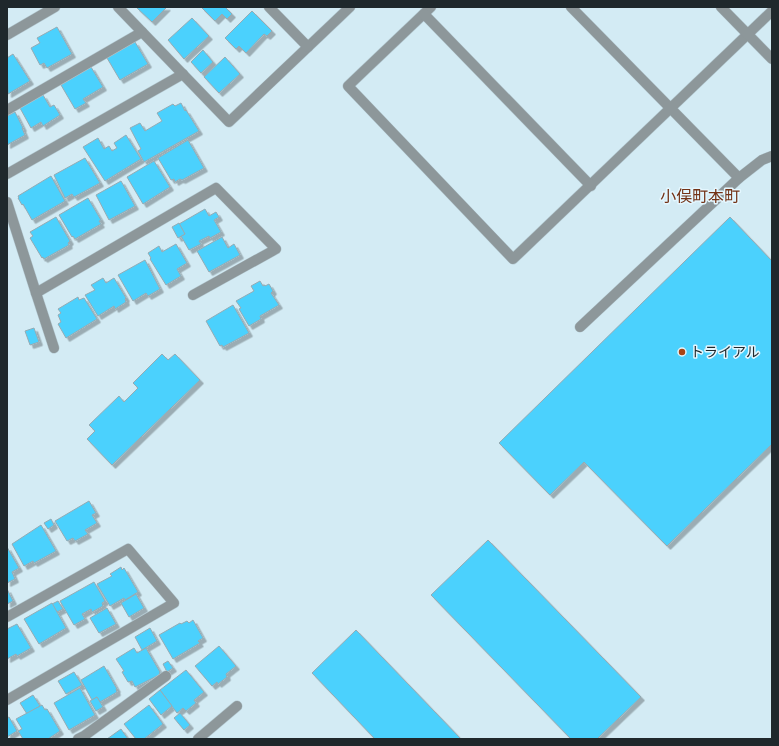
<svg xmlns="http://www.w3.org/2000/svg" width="779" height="746" font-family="'Titillium Web','Noto Sans JP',sans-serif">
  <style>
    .building { fill: #4cd1fd; stroke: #94abb4; filter: url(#shadow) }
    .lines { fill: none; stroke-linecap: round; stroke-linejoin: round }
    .service-casing { stroke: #b3c8d0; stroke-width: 11 }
    .minor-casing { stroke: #b3c8d0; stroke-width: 11 }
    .service { stroke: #8d979a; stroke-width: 10 }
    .minor { stroke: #8d979a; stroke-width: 10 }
    .poi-dot { fill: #a94414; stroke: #e4f7ff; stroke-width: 1.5 }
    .labels { text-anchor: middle; stroke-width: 3; stroke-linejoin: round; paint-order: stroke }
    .poi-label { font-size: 14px; fill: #1f282c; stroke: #e4f7ff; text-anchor: start }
    .quarter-label { font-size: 16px; fill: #733216; stroke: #e4f7ff }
  </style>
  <defs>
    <filter id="shadow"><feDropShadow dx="3.5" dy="3.5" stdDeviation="0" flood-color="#0004"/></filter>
  </defs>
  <rect width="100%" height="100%" fill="#d3ebf4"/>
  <!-- building -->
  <g class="building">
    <polygon points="136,7 167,7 152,22"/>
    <polygon points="201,7 225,7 232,14 227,19 222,14 215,21"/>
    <polygon points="252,11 272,31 267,36 264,34 246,53 239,46 236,49 225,38"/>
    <polygon points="192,18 209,36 184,59 168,40"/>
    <polygon points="57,27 72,54 47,68 44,63 40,65 31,48 40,43 37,38"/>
    <polygon points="135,42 148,64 120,80 107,58"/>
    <polygon points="203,50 213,62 201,73 191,62"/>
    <polygon points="13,54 30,81 8,94 7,58"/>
    <polygon points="225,57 240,74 219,93 204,77"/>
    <polygon points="91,67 103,87 83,99 86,103 75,109 61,85"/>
    <polygon points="43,95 50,107 54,105 60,115 43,126 41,122 31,128 20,108"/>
    <polygon points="181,103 185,111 186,110 199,131 144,162 138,151 141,149 130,128 140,123 145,131 162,121 157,113 173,104 175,106"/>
    <polygon points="15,112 23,128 22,128 25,135 7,145 7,116"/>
    <polygon points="126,135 141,159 105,181 83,147 98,138 104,149 109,146 112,151 117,148 114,143"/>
    <polygon points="188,140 204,168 182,180 180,179 175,182 174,179 171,180 158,158"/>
    <polygon points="85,158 100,183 74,197 72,194 65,198 54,175"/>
    <polygon points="154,161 170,187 143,204 127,177"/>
    <polygon points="51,176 65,201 32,220 23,204 22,205 18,198 19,198 18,196"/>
    <polygon points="121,181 135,206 109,220 96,195"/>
    <polygon points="88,198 101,220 99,221 101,224 75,239 73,236 72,237 59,215"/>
    <polygon points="205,209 209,216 216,212 219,217 214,220 221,232 210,238 209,236 199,241 201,244 189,250 181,236 185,234 179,224"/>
    <polygon points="56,217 70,241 68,243 69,245 44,259 43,257 42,258 30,238 33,236 30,232"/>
    <polygon points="730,217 772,261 772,444 667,546 584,462 550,495 499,443"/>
    <polygon points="179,223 185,234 178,238 172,227"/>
    <polygon points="222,237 228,248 234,244 240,255 209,272 197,251"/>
    <polygon points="176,244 187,263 177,269 181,276 166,285 150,259 151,258 148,253 159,246 162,252"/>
    <polygon points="145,260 160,289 148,296 146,293 133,301 118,275"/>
    <polygon points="103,278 106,283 114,278 126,298 125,299 126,302 115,309 114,306 98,316 85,295 95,290 91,285"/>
    <polygon points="260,281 263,286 265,285 265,286 269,284 273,291 271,293 279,305 260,316 261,319 249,326 239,309 241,308 236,301 254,291 251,286"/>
    <polygon points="78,297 79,300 84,298 97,319 66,338 58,324 61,322 58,315 61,313 58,309"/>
    <polygon points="233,305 249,333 223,347 222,345 220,346 206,321"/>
    <polygon points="34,328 39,342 30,345 25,331"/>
    <polygon points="162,354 168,360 175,354 200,380 112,465 87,439 95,431 89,425 119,396 124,402 138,388 133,383"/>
    <polygon points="89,501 96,513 92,515 97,523 85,530 88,534 75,541 73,538 67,541 55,521"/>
    <polygon points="51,519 54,525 48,529 44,523"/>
    <polygon points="41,525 56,551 34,563 33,561 24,566 12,544"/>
    <polygon points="488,540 641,697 597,739 571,739 431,595"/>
    <polygon points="7,547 19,568 12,572 15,579 7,583"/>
    <polygon points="121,567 122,570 124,568 138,592 125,600 124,598 110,606 97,584 112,576 110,574"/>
    <polygon points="94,582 105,601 102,603 103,606 92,612 91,609 82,614 85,619 74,625 60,601"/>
    <polygon points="7,589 13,601 7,604"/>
    <polygon points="136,594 144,608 129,617 121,603"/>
    <polygon points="58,601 63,609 57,612 52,604"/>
    <polygon points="52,603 66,628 39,644 24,619"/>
    <polygon points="107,608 116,624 99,633 90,618"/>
    <polygon points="193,620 203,638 198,641 200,643 173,659 159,635 180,623 181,624 187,621 189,623"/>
    <polygon points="17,624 31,648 17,656 16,654 7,659 7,629"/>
    <polygon points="150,628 157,641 142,650 135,637"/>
    <polygon points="356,630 461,739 375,739 312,673"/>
    <polygon points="219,646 236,666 226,674 227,677 218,684 217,682 212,686 195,666"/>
    <polygon points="134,648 137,653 146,648 160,672 159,675 135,687 132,681 128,682 122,672 124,671 116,659"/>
    <polygon points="168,661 173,668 167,672 163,664"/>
    <polygon points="104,666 117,689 116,689 117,692 100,702 97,697 92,700 81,680"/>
    <polygon points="186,670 204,692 194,700 196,703 186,711 183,708 177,713 160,690"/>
    <polygon points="74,672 82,685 66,694 58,681"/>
    <polygon points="80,688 95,715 69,730 54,703"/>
    <polygon points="160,690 172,706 161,715 149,699"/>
    <polygon points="33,695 40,706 27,714 20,703"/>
    <polygon points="97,697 103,707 96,711 90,701"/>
    <polygon points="42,705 45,710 47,709 60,731 48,739 23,739 18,731 22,729 16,719"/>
    <polygon points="149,705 163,724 144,739 136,739 124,724"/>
    <polygon points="180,713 190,725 184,730 174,718"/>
    <polygon points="9,717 17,731 7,737 7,718"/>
    <polygon points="121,729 128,739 107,739"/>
  </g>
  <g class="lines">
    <!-- service casing -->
    <g class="service-casing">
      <g id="service">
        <polyline points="7,110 142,32"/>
        <polyline points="78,739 84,736 166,676"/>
      </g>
    </g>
    <!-- minor casing -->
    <g class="minor-casing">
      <g id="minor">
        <polyline points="118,7 229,122 350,7"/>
        <polyline points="269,7 308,47"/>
        <polyline points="431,7 348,86 513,259 772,11"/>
        <polyline points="571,7 739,178"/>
        <polyline points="721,7 772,59"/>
        <polyline points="424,14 591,186"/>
        <polyline points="7,35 55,7"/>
        <polyline points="7,174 183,74"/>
        <polyline points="7,202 36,293 216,188 276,249 193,295"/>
        <polyline points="36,293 54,348"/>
        <polyline points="580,327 739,178 762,160 772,156"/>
        <polyline points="7,617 128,549 174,603 7,700"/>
        <polyline points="198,739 237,706"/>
      </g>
    </g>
    <!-- service -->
    <use href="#service" class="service"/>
    <!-- minor -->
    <use href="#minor" class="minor"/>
  </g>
  <!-- markers -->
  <circle class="poi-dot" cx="682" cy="352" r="4"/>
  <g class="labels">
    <!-- poi labels -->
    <g class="poi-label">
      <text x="690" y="357">トライアル</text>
    </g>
    <!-- quarter labels -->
    <g class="quarter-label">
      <text x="700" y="202">小俣町本町</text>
    </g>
  </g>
  <!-- border -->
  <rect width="779" height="746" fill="none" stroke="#1f282c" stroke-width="16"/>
</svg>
